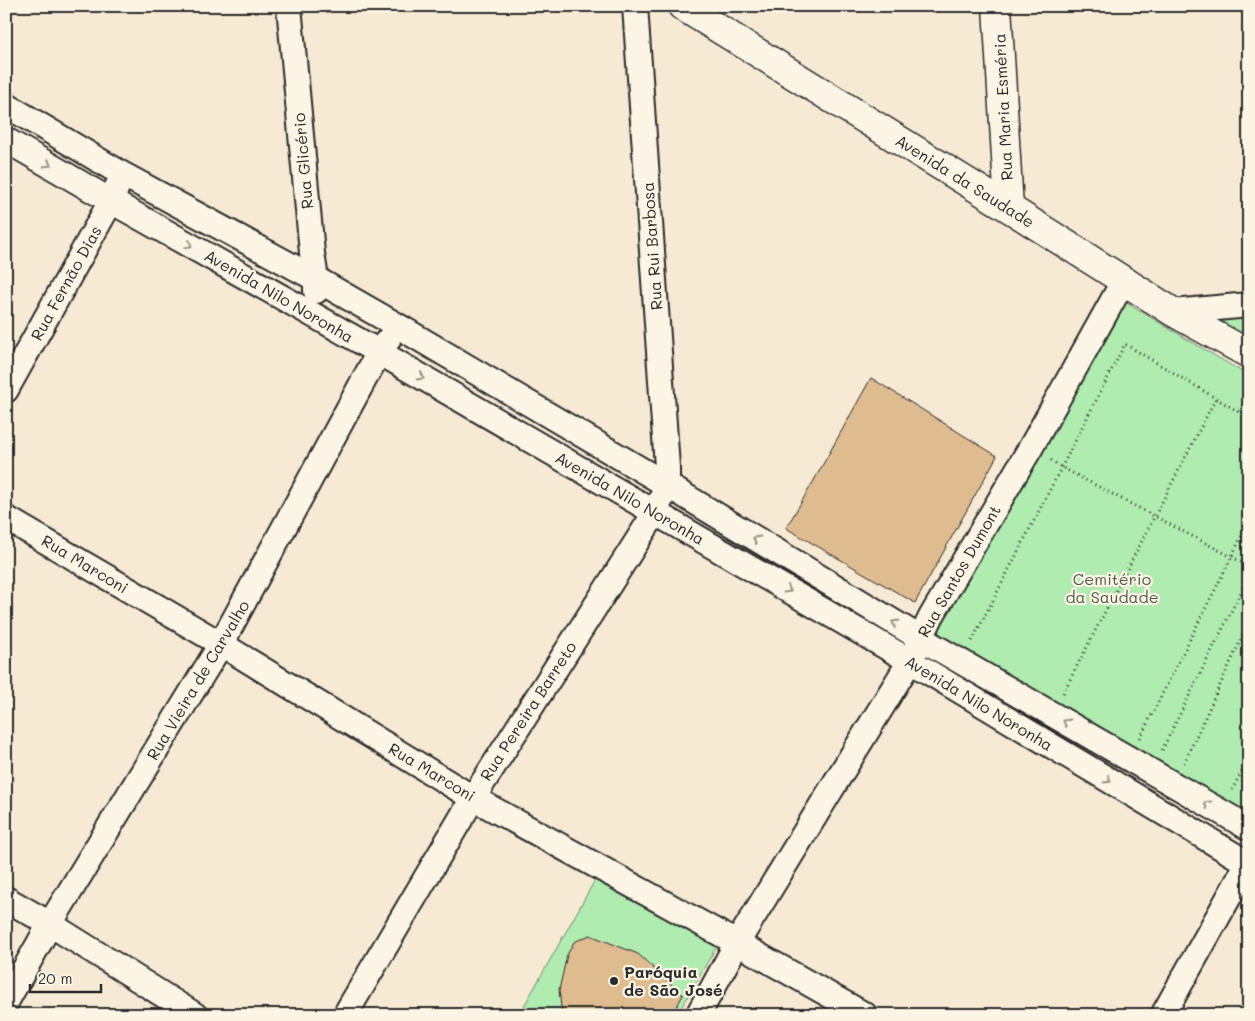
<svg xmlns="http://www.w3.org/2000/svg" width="1255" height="1021" font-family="Mali,sans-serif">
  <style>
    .green { fill: #b0ebb0; stroke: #6e8b6e }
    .building { fill: #debc90; stroke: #2b2b2b }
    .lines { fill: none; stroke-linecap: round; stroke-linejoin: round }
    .street-casing { stroke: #2b2b2b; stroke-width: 28 }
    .secondary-casing { stroke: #2b2b2b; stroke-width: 31 }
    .path { stroke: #2b2b2b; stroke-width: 3; stroke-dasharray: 1 4; stroke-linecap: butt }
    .street { stroke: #fcf5e5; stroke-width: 24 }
    .secondary { stroke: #fcf5e5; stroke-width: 28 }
    .oneway { stroke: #949088 }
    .poi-dot { fill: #2b2b2b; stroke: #fcf5e5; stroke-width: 2 }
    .labels { text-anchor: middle; stroke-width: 4.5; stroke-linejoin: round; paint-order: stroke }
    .street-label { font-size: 16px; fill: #2b2b2b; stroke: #fcf5e5 }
    .park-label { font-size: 16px; fill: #4c5b4c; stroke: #fcf5e5 }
    .poi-label { font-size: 16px; font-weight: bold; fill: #2b2b2b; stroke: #fcf5e5; text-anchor: start }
  </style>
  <rect width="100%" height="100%" fill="#f6ead4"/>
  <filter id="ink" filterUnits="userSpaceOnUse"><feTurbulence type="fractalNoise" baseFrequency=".02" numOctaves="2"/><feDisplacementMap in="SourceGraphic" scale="10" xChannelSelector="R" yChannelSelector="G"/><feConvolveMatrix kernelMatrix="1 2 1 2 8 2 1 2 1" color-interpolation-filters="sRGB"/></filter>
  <g filter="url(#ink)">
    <!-- green -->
    <g class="green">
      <polygon points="1123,301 1249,376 1249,826 923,638"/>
      <polygon points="1249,307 1249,342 1191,313"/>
      <polygon points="599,873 718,944 677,1015 519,1015"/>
    </g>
    <!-- building -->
    <g class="building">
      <polygon points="871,378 997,456 915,603 786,528 812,484"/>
      <polygon points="590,935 638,954 683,995 672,1015 562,1015 559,990 567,955 574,942"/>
    </g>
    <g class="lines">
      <!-- street casing -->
      <g class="street-casing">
        <g id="street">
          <polyline points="289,6 312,253 316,279 316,291"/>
          <polyline points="6,105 122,174 316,279 398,326 667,485 920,638 1249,828"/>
          <polyline points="6,140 111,201 379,352 910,661 1249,864"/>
          <polyline points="1173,312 1249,305"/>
          <polyline points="6,390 111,201 117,187"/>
          <polyline points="6,518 221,644 473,798 737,943 865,1015"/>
          <polyline points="6,899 50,924 195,1015"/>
          <polyline points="6,1002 50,924 221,644 379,352 388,340"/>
          <polyline points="345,1015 473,798 655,513 667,485 667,467 635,6"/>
          <polyline points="698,1015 737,943 910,661 931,617 1031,447 1124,280"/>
          <polyline points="1163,1015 1249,861"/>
        </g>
      </g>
      <!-- secondary casing -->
      <g class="secondary-casing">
        <g id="secondary">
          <polyline points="682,6 1009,208 1173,312 1249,354"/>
          <polyline points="997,6 1009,208"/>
        </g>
      </g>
      <!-- path -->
      <g class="path">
        <polyline points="1051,460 1061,467 1249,566"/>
        <polyline points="972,641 1125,344 1249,418"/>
        <polyline points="1063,693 1216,398"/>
        <polyline points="1140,738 1232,556 1249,521"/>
        <polyline points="1162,750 1249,576"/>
        <polyline points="1184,763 1249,622"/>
        <polyline points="1232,790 1249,758"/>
      </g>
      <!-- street -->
      <use href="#street" class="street"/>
      <!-- secondary -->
      <use href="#secondary" class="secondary"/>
    </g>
    <!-- one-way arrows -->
    <defs><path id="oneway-chevron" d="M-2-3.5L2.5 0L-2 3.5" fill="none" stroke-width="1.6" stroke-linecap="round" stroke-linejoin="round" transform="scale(1.25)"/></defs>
    <g class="oneway">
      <use href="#oneway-chevron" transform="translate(48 164) rotate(30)"/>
      <use href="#oneway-chevron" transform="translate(189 245) rotate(30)"/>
      <use href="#oneway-chevron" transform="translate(421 377) rotate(30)"/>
      <use href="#oneway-chevron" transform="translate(756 539) rotate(-149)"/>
      <use href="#oneway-chevron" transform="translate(788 590) rotate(30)"/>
      <use href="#oneway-chevron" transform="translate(895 623) rotate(-149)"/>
      <use href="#oneway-chevron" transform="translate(1066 722) rotate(-150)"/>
      <use href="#oneway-chevron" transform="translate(1108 780) rotate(31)"/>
      <use href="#oneway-chevron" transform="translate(1207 804) rotate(-150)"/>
    </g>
  </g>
  <!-- markers -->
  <circle class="poi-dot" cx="614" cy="981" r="5"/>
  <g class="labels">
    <!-- street labels -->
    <g class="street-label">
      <text transform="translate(1003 107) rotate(-93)" y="6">Rua Maria Esméria</text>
      <text transform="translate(303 161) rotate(-95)" y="6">Rua Glicério</text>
      <text transform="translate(965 181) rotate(32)" y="6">Avenida da Saudade</text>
      <text transform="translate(652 246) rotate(-94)" y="6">Rua Rui Barbosa</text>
      <text transform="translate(66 283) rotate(-61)" y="6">Rua Fernão Dias</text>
      <text transform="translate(279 296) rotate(30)" y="6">Avenida Nilo Noronha</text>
      <text transform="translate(630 498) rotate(30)" y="6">Avenida Nilo Noronha</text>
      <text transform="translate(85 564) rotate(31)" y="6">Rua Marconi</text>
      <text transform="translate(959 571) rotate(-60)" y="6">Rua Santos Dumont</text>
      <text transform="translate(198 680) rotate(-59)" y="6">Rua Vieira de Carvalho</text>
      <text transform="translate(979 703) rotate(31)" y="6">Avenida Nilo Noronha</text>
      <text transform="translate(528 711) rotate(-57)" y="6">Rua Pereira Barreto</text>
      <text transform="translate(432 772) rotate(31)" y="6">Rua Marconi</text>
    </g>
    <!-- park labels -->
    <g class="park-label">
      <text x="1112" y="585">Cemitério<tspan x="1112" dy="18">da Saudade</tspan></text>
    </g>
    <!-- poi labels -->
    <g class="poi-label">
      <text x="624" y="978">Paróquia<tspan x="624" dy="18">de São José</tspan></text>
    </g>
  </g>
  <!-- margin -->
  <rect width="1255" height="1021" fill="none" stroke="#fcf5e5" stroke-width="25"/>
  <rect x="12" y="12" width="1230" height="996" fill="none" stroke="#2b2b2b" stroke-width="2" filter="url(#ink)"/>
  <!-- scale -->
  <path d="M30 984v8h71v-8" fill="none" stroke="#2b2b2b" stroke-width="2.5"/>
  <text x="38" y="984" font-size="15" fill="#2b2b2b" stroke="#fcf5e5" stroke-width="4" paint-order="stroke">20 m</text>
</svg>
